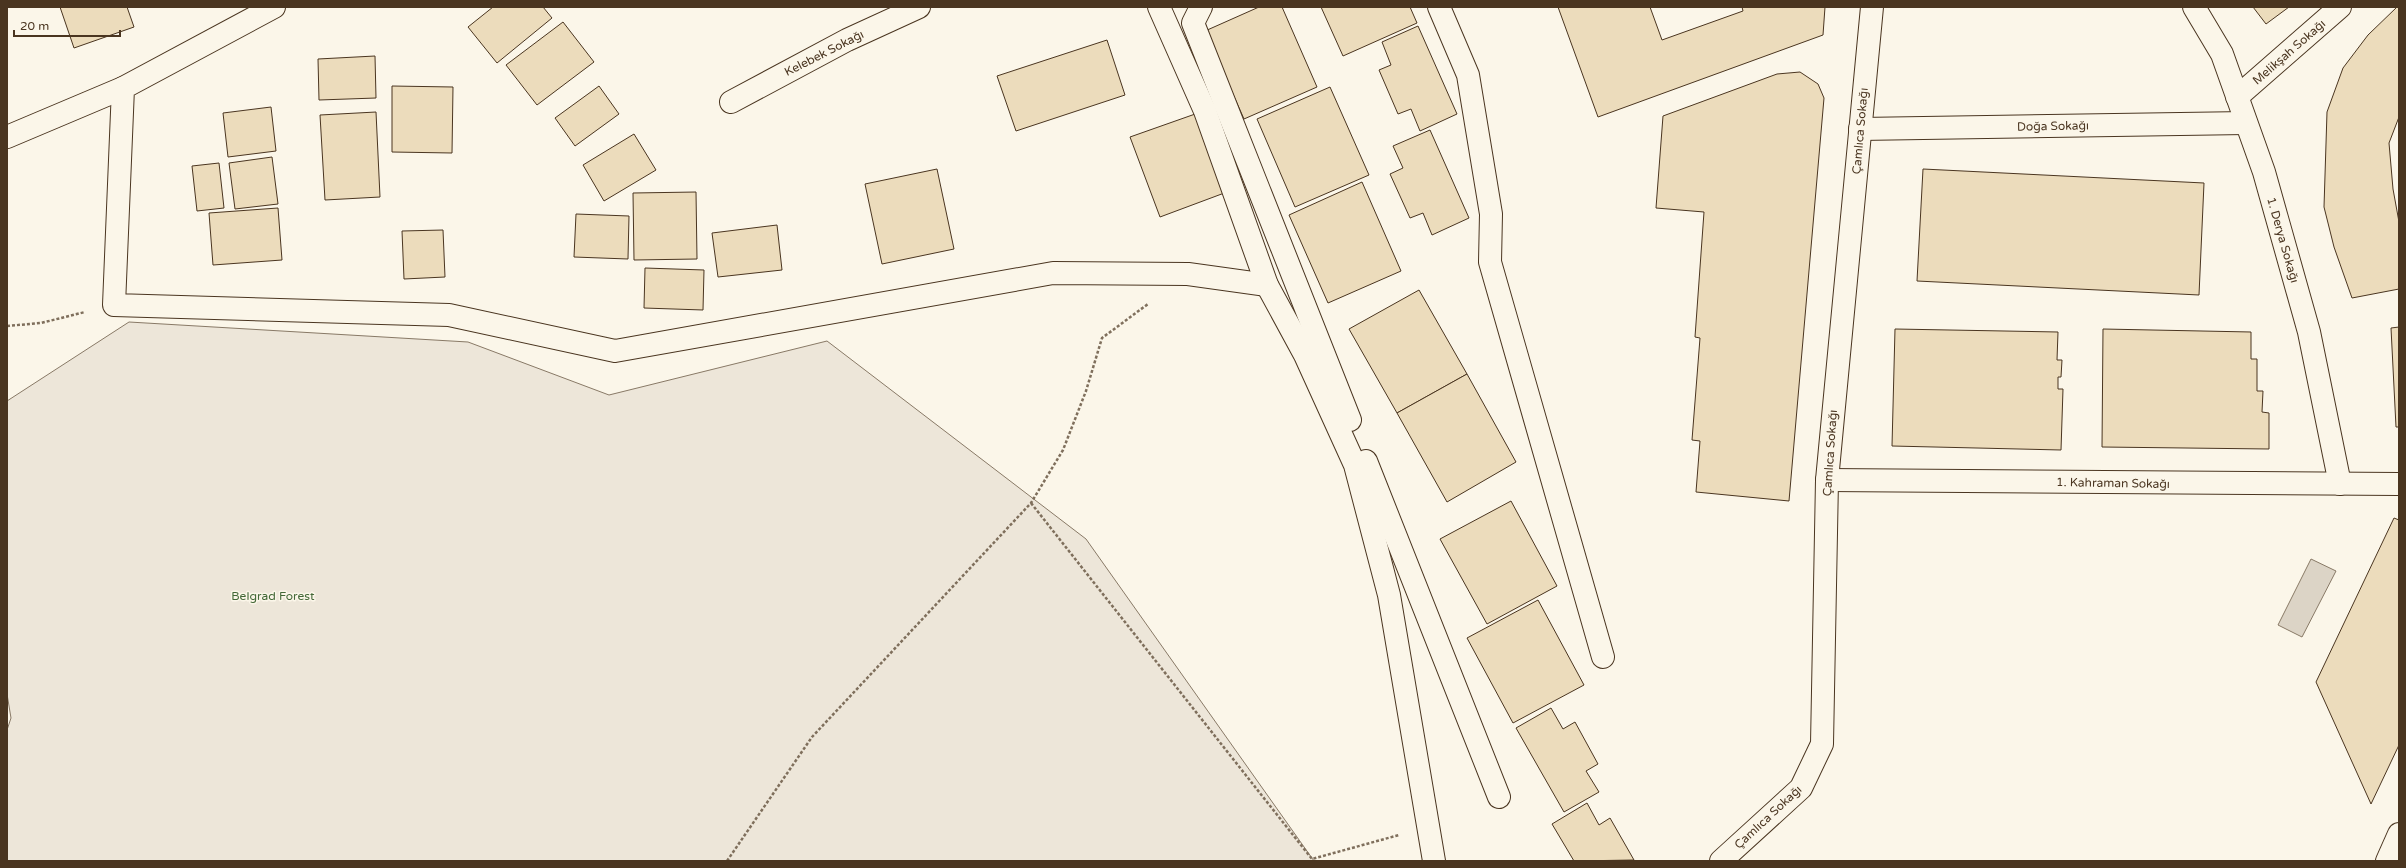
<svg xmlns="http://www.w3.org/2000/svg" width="2406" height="868" font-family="'Varela Round',sans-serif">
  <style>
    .green { fill: #ede6d9; stroke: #887966 }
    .water { fill: #dcd4c6; stroke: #887966 }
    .building { fill: #ecdcbc; stroke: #4a3520 }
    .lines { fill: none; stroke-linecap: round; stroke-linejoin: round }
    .street-casing { stroke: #4a3520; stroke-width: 24 }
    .secondary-casing { stroke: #4a3520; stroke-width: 24 }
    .path { stroke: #7f6f5c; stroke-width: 2.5; stroke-dasharray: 3 2; stroke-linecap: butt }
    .street { stroke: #fbf6e9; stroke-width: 22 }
    .secondary { stroke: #fbf6e9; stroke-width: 22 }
    .labels { text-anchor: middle; stroke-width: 3; stroke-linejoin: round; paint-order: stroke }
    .street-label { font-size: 12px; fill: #4a3520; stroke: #fbf6e9 }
    .park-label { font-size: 12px; fill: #436837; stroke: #fbf6e9 }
  </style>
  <rect width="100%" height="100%" fill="#fbf6e9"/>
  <!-- green -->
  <polygon class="green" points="129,322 468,342 609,395 827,341 1086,539 1314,861 7,861 7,730 11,718 7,694 7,401"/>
  <!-- water -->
  <polygon class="water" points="2311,559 2336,571 2302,637 2278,625"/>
  <!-- building -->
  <g class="building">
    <polygon points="60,7 127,7 134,27 74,48"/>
    <polygon points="493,7 543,7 552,18 497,63 468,27"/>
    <polygon points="1259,7 1282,7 1317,87 1244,119 1205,31"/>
    <polygon points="1321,7 1410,7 1417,23 1343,56"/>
    <polygon points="1558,7 1650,7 1662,40 1743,11 1742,7 1825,7 1823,35 1598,117"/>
    <polygon points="2253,7 2289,7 2266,24"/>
    <polygon points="2397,7 2399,7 2399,117 2389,143 2393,189 2399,222 2399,289 2352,298 2334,247 2324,207 2327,112 2343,68 2368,35"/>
    <polygon points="563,22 594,62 537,105 506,65"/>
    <polygon points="1418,26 1457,114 1420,131 1411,109 1398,114 1379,70 1391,65 1382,42"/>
    <polygon points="1107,40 1125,95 1016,131 997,76"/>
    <polygon points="375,56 376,98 319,100 318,59"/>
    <polygon points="1800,72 1818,84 1824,98 1789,501 1696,492 1700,441 1692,440 1700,338 1695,337 1704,212 1656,208 1663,116 1777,74"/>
    <polygon points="392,86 453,87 452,153 392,152"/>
    <polygon points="599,86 619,114 575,146 555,118"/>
    <polygon points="1330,87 1369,175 1295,207 1257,119"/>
    <polygon points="271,107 276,151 228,157 223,113"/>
    <polygon points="376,112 380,197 325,200 320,115"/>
    <polygon points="1198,113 1227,192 1160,217 1130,137"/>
    <polygon points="1430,130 1469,218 1432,235 1423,213 1410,218 1390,174 1403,168 1393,146"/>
    <polygon points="634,134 656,170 604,201 583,165"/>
    <polygon points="272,157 278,204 235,209 229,163"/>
    <polygon points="219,163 224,208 197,211 192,166"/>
    <polygon points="937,169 954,249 882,264 865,184"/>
    <polygon points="1923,169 2204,183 2199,295 1917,281"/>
    <polygon points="1362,182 1401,271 1328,303 1289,215"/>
    <polygon points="696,192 697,259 634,260 633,193"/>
    <polygon points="278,208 282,260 213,265 209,213"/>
    <polygon points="576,214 629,216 628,259 574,257"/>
    <polygon points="777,225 782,270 718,277 712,233"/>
    <polygon points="443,230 445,277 404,279 402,231"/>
    <polygon points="645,268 704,270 703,310 644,308"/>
    <polygon points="1419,290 1467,374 1397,413 1349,329"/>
    <polygon points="2399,327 2399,427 2396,427 2391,328"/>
    <polygon points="1895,329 2058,332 2057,360 2062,360 2061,377 2058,377 2058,389 2063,389 2061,450 1892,446"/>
    <polygon points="2103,329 2251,332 2251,359 2257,359 2257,391 2263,391 2262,412 2269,413 2269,449 2102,447"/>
    <polygon points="1467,374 1516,462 1447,502 1397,413"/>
    <polygon points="1511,501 1557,586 1487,624 1440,539"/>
    <polygon points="2394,518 2399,520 2399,745 2371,804 2316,682"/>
    <polygon points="1538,600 1584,685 1513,723 1467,638"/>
    <polygon points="1551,708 1563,729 1575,722 1598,764 1586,771 1599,792 1564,812 1516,728"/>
    <polygon points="1587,803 1599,825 1610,818 1634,860 1574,861 1552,824"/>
  </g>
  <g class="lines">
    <!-- street casing -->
    <g class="street-casing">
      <g id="street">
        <polyline points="274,7 123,88 114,305 449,315 615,351 1053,273 1188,274 1267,285"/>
        <polyline points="1159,7 1205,111 1267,285 1305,355 1355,465 1389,595 1434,861"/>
        <polyline points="1201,7 1193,23 1350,420"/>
        <polyline points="1439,7 1468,75 1491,214 1490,262 1603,657"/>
        <polyline points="2194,7 2222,54 2264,172 2309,332 2340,484"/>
        <polyline points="2237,97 2340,7"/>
        <polyline points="731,102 847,40 919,7"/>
        <polyline points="1860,129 2246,123"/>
        <polyline points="7,137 123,88"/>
        <polyline points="1366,461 1499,797"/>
        <polyline points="1827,480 2399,484"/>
        <polyline points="1721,861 1801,788 1822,744 1827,480 1872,7"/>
      </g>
    </g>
    <!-- secondary casing -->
    <g class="secondary-casing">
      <polyline id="secondary" points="2387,861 2399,834"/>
    </g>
    <!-- path -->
    <g class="path">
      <polyline points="7,326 41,323 85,312"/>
      <polyline points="1031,503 1312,859 1399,835"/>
      <polyline points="727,861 812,737 1031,503 1063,450 1086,391 1102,338 1148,304"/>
    </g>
    <!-- street -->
    <use href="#street" class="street"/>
    <!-- secondary -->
    <use href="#secondary" class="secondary"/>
  </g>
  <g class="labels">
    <!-- street labels -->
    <g class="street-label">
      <text transform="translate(2289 52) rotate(-41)" y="4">Melikşah Sokağı</text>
      <text transform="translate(824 53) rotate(-27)" y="4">Kelebek Sokağı</text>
      <text transform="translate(2053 126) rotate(-1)" y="4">Doğa Sokağı</text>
      <text transform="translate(1860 131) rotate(-85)" y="4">Çamlıca Sokağı</text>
      <text transform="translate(2283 240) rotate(74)" y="4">1. Derya Sokağı</text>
      <text transform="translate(1830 453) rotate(-86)" y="4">Çamlıca Sokağı</text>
      <text transform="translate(2113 483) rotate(1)" y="4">1. Kahraman Sokağı</text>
      <text transform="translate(1768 817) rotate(-43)" y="4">Çamlıca Sokağı</text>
    </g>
    <!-- park labels -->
    <g class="park-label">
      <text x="273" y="600">Belgrad Forest</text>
    </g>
  </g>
  <!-- border -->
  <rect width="2406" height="868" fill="none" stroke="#4a3520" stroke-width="16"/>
  <!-- scale -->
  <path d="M14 30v6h106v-6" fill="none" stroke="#4a3520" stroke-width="2"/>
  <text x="20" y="30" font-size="12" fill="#4a3520" stroke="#fbf6e9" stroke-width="3" paint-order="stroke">20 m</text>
</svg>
